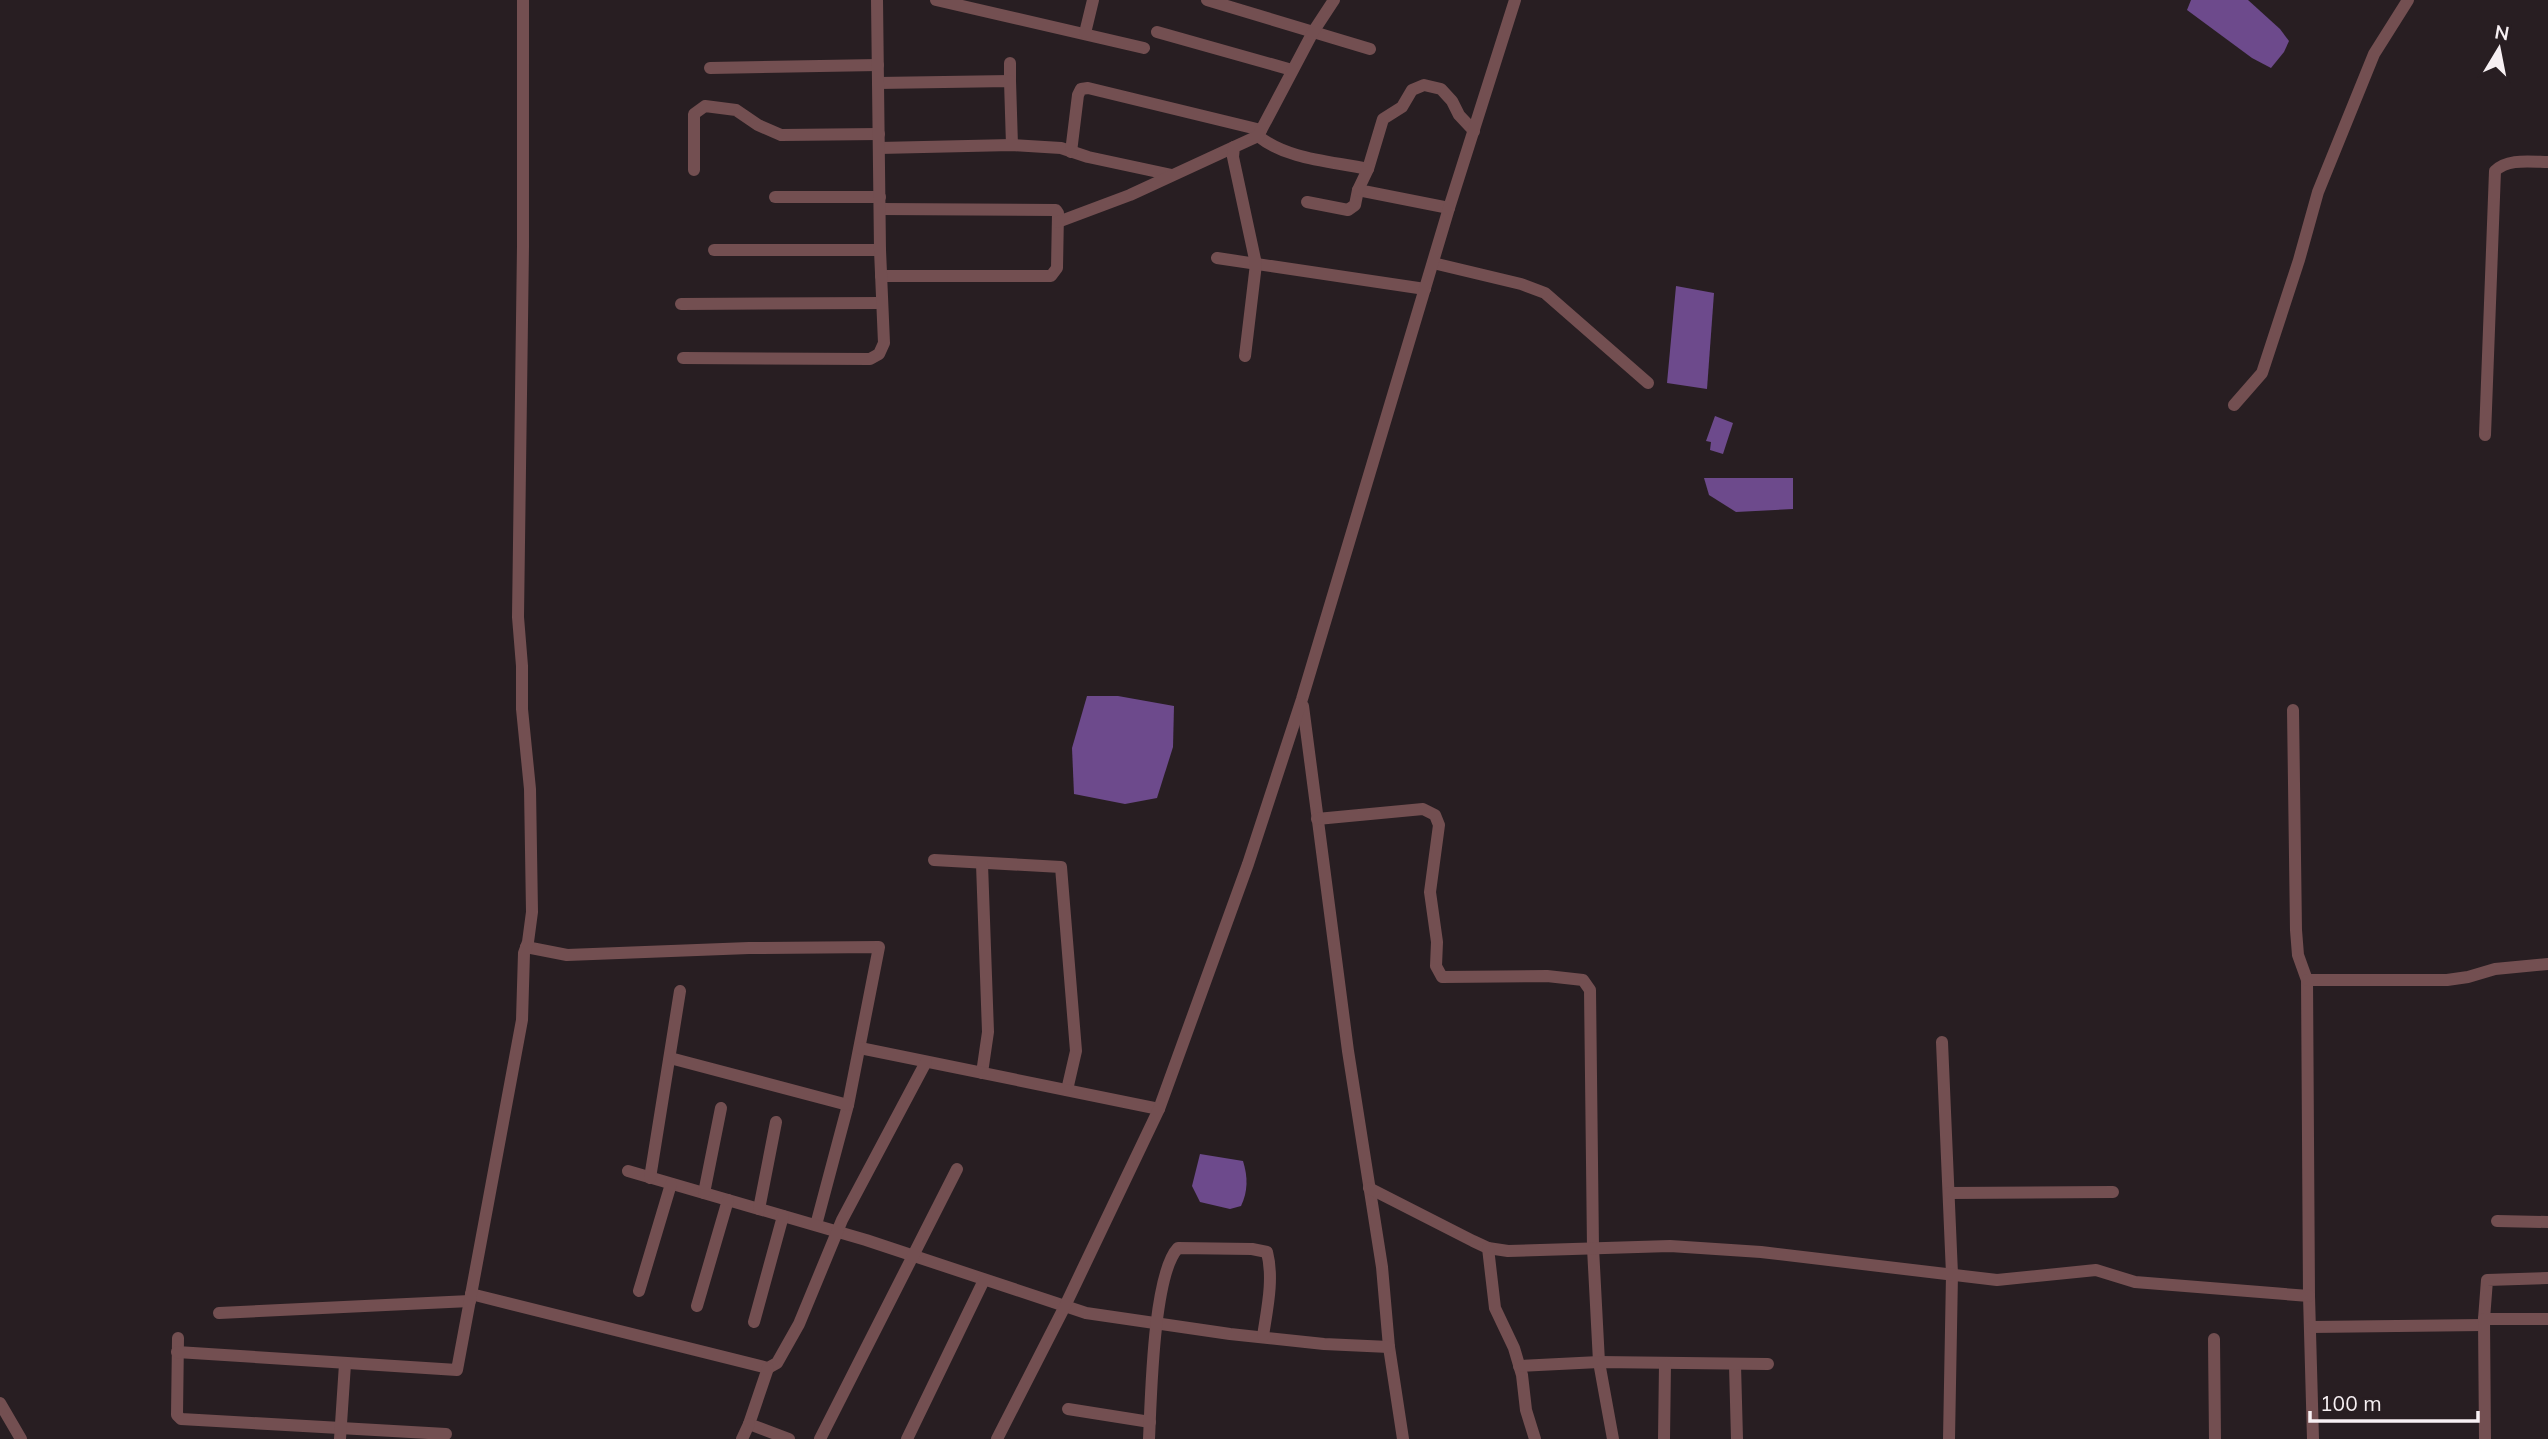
<svg xmlns="http://www.w3.org/2000/svg" width="2548" height="1439" font-family="Mulish,sans-serif">
  <style>
    .water { fill: #6d4a8c }
    .lines { fill: none; stroke-linecap: round; stroke-linejoin: round }
    .minor { stroke: #734f51; stroke-width: 12 }
  </style>
  <rect width="100%" height="100%" fill="#281e22"/>
  <!-- water -->
  <g class="water">
    <polygon points="2191,0 2248,0 2280,29 2289,41 2284,52 2271,68 2252,58 2187,10"/>
    <polygon points="1676,286 1714,293 1707,389 1667,383"/>
    <polygon points="1715,416 1733,423 1723,454 1710,450 1711,442 1706,441"/>
    <polygon points="1704,478 1793,478 1793,509 1736,512 1709,495"/>
    <polygon points="1087,696 1118,696 1174,706 1173,747 1157,798 1125,804 1074,794 1072,748"/>
    <path d="M1200,1154L1243,1161C1248,1177 1248,1191 1241,1206L1230,1209L1200,1202L1192,1186Z"/>
  </g>
  <g class="lines">
    <!-- minor -->
    <g class="minor">
      <polyline points="936,0 1144,48"/>
      <polyline points="1207,0 1370,49"/>
      <polyline points="1157,32 1292,70"/>
      <polyline points="1085,33 1093,0"/>
      <polyline points="710,68 878,65"/>
      <polyline points="1010,81 1010,63"/>
      <polyline points="878,83 1010,81 1012,145"/>
      <path d="M1258,136C1288,160 1331,161 1368,169"/>
      <polyline points="879,148 1012,145 1061,148 1088,157 1172,175"/>
      <polyline points="1071,152 1078,95 1081,89 1088,88 1261,130"/>
      <polyline points="694,170 694,114 705,106 736,110 758,125 781,135 879,134"/>
      <polyline points="775,197 880,197"/>
      <polyline points="1307,202 1348,210 1355,205 1358,190"/>
      <polyline points="1449,208 1358,190 1368,169 1383,119 1402,107 1412,90 1424,85 1441,89 1452,101 1459,115 1474,131"/>
      <polyline points="880,209 1056,210 1058,213 1057,268 1051,276 881,276"/>
      <polyline points="1058,222 1130,195 1234,147"/>
      <polyline points="714,250 880,250"/>
      <polyline points="1217,258 1425,289"/>
      <polyline points="1433,263 1521,284 1545,293 1648,383"/>
      <polyline points="681,304 882,303"/>
      <polyline points="1245,356 1256,264 1233,157 1234,147 1258,136 1313,32 1334,0"/>
      <polyline points="683,358 870,359 879,354 884,343 880,250 877,0"/>
      <polyline points="2234,405 2262,373 2299,260 2318,192 2374,54 2408,0"/>
      <path d="M2485,435L2495,171C2508,158 2531,162 2548,162"/>
      <polyline points="1303,706 1348,1051 1382,1267 1389,1347 1403,1439"/>
      <polyline points="2293,710 2296,930 2298,955 2307,980 2309,1296 2313,1439"/>
      <polyline points="1317,819 1423,809 1435,815 1439,825 1430,892 1437,942 1436,966 1442,977 1547,976 1583,980 1590,990 1593,1248 1599,1362 1613,1439"/>
      <polyline points="934,860 1061,867 1076,1051 1067,1090"/>
      <polyline points="982,864 988,1032 982,1073"/>
      <polyline points="526,947 567,955 749,948 879,947 848,1105 816,1225"/>
      <polyline points="2307,980 2447,980 2468,977 2495,969 2548,964"/>
      <polyline points="1942,1042 1952,1274 1949,1439"/>
      <polyline points="860,1048 1159,1109"/>
      <polyline points="670,1058 848,1105"/>
      <polyline points="628,1171 866,1240 1086,1313 1230,1334 1324,1344 1389,1347"/>
      <polyline points="650,1178 680,991"/>
      <polyline points="1369,1188 1473,1241 1488,1248 1508,1251 1670,1246 1761,1252 1997,1280 2096,1270 2135,1282 2309,1296"/>
      <polyline points="704,1193 721,1108"/>
      <polyline points="1949,1193 2113,1192"/>
      <polyline points="759,1209 776,1122"/>
      <polyline points="2497,1221 2548,1222"/>
      <polyline points="1488,1248 1495,1308 1514,1348 1522,1375 1526,1410 1535,1439"/>
      <polyline points="639,1291 671,1184"/>
      <polyline points="471,1294 768,1368 777,1363 799,1324 842,1220 926,1062"/>
      <polyline points="697,1306 728,1200"/>
      <polyline points="219,1313 470,1301"/>
      <polyline points="2484,1319 2487,1280 2548,1278"/>
      <polyline points="754,1322 783,1216"/>
      <polyline points="2311,1327 2483,1325"/>
      <polyline points="178,1338 177,1415 181,1419 446,1434"/>
      <polyline points="2214,1339 2215,1439"/>
      <polyline points="177,1352 457,1370 522,1020 524,953 528,942 532,912 530,789 522,709 522,666 518,617 523,246 523,0"/>
      <polyline points="1735,1365 1737,1439"/>
      <polyline points="1519,1366 1599,1362 1768,1364"/>
      <polyline points="768,1368 749,1424 789,1439"/>
      <polyline points="0,1403 21,1439"/>
      <polyline points="1068,1409 1150,1422"/>
      <polyline points="340,1439 345,1364"/>
      <polyline points="742,1439 749,1424"/>
      <polyline points="820,1439 957,1169"/>
      <polyline points="907,1439 984,1280"/>
      <polyline points="997,1439 1065,1306 1159,1109 1248,864 1302,699 1449,208 1515,0"/>
      <path d="M1149,1439C1151,1399 1153,1274 1178,1248L1252,1249L1267,1252C1274,1279 1267,1309 1263,1336"/>
      <polyline points="1664,1439 1665,1364"/>
      <polyline points="2485,1439 2484,1319 2548,1319"/>
    </g>
  </g>
  <!-- north arrow -->
  <g transform="translate(2499 49) rotate(10)" stroke="#281e22" stroke-width="5" paint-order="stroke">
  <path d="M0-5L12 26L0 18L-12 26Z" fill="#f7f0f3"/>
  <text y="-10" font-size="19" font-weight="bold" text-anchor="middle" fill="#f7f0f3">N</text>
  </g>
  <!-- scale -->
  <path d="M2310 1411v10h168v-10" fill="none" stroke="#f7f0f3" stroke-width="3.5"/>
  <text x="2320" y="1411" font-size="21" fill="#f7f0f3" stroke="#281e22" stroke-width="5" paint-order="stroke">100 m</text>
</svg>
